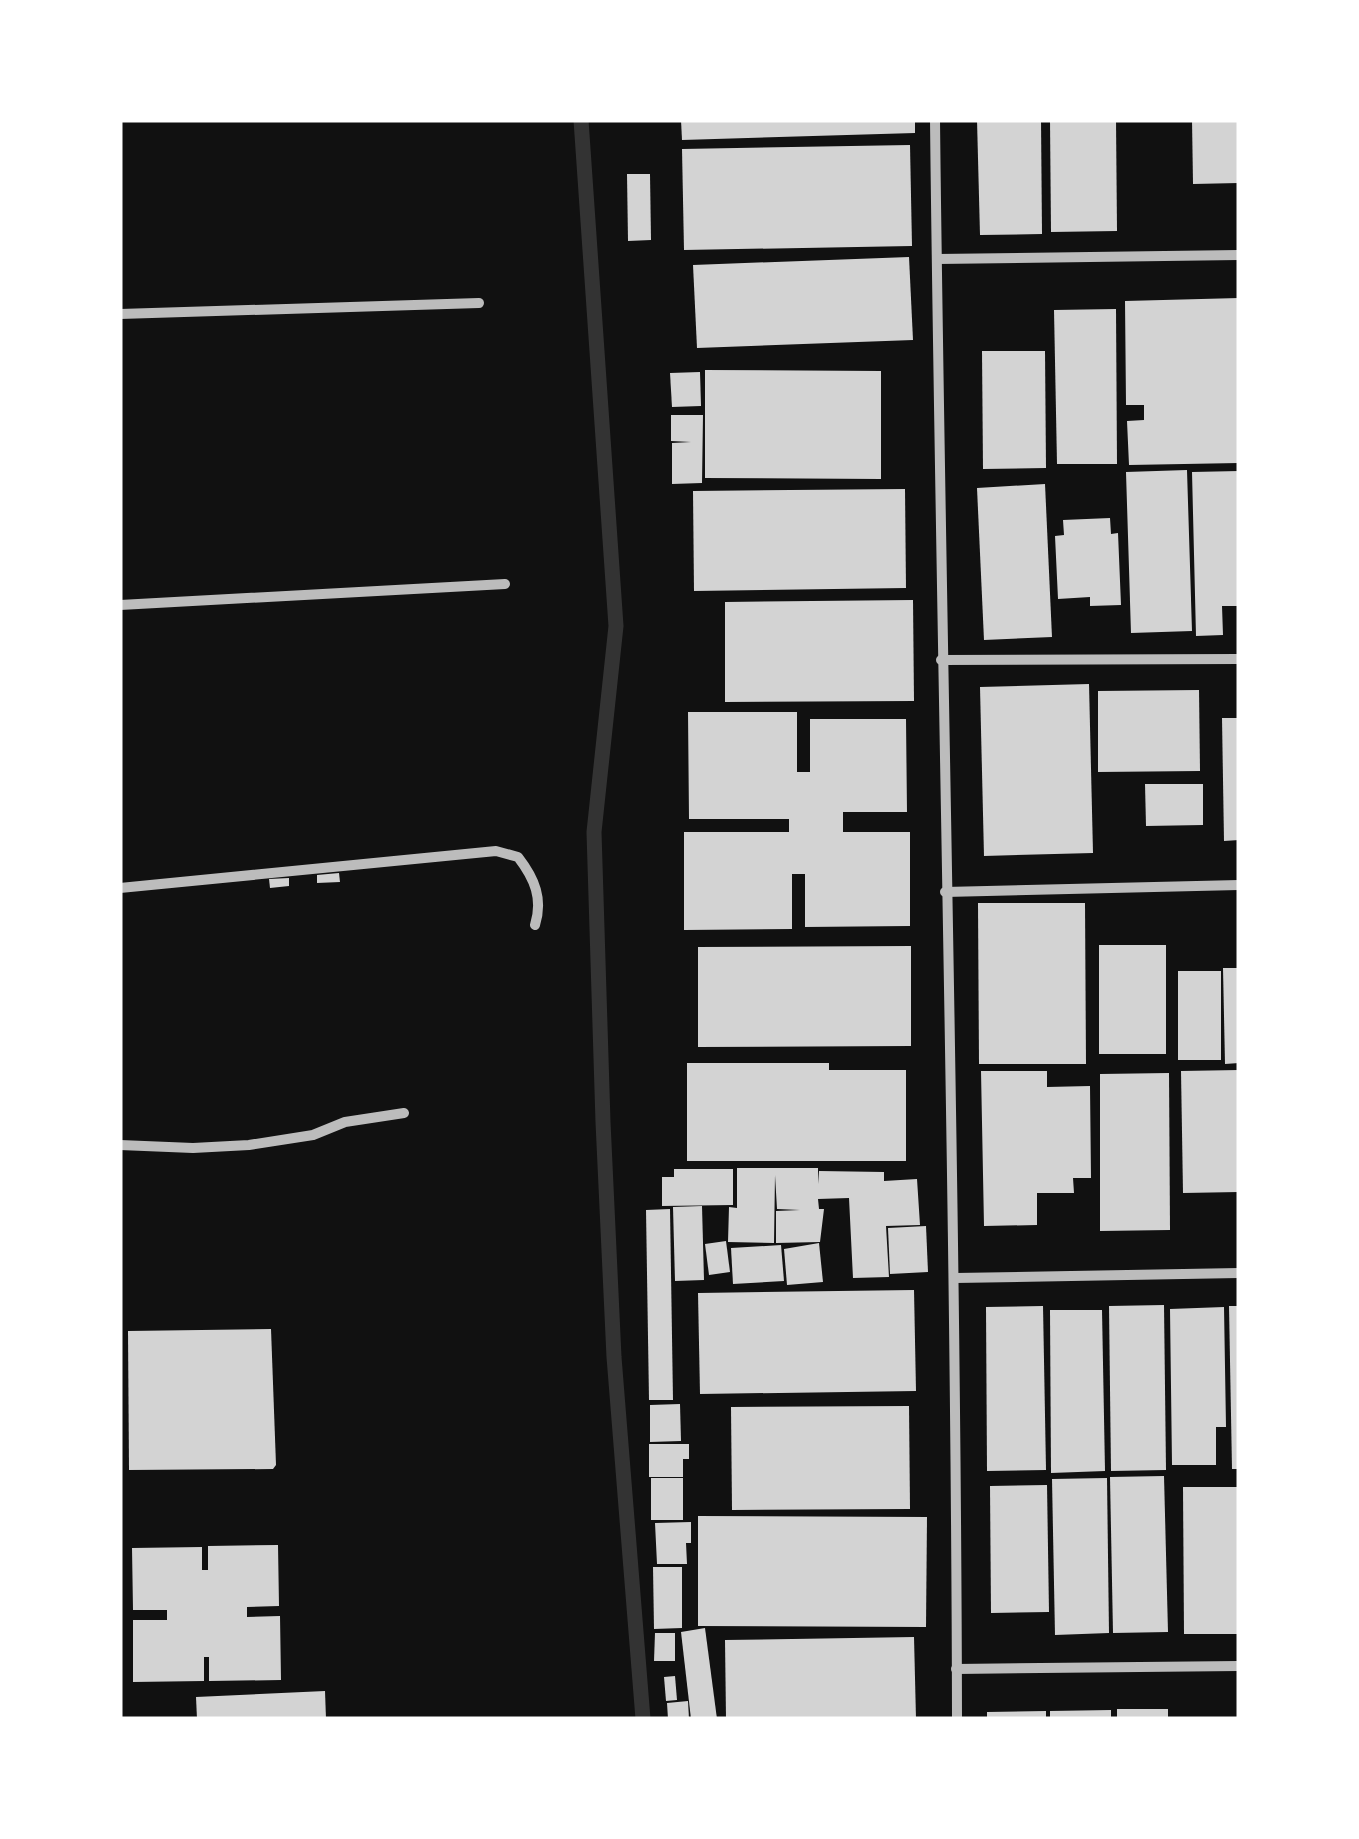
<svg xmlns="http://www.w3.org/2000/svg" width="1359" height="1839" font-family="Signika,sans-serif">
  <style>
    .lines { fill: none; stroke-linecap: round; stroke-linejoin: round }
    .stream { stroke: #333; stroke-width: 15 }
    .building { fill: #d3d3d3 }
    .minor { stroke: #bcbcbc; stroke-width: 10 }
  </style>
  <rect width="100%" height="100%" fill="#111"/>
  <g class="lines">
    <!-- stream -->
    <polyline class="stream" points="581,120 616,626 594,832 603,1122 614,1357 643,1719"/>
  </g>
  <!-- building -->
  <g class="building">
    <polygon points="681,120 915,120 915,133 682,140"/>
    <polygon points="977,120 1041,120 1042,234 980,235"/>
    <polygon points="1050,120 1116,120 1117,231 1051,232"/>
    <polygon points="1192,120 1239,120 1239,183 1193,184"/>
    <polygon points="910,145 912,246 684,250 682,149"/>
    <polygon points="627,174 650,174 651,240 628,241"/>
    <polygon points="909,257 913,340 697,348 693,265"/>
    <polygon points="1239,298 1239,463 1129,465 1127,421 1144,420 1144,405 1126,405 1125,301"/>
    <polygon points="1116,309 1117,464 1057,464 1054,310"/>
    <polygon points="982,351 1045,351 1046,468 983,469"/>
    <polygon points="705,370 881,371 881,479 705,478"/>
    <polygon points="700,372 701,406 672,407 670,373"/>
    <polygon points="671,415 703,415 702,483 672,484 672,443 691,442 671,441"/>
    <polygon points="1187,470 1192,631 1131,633 1126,472"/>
    <polygon points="1239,471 1239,606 1222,606 1223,635 1196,636 1192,472"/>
    <polygon points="1045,484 1052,637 984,640 977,488"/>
    <polygon points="905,489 906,588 694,591 693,491"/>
    <polygon points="1110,518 1111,534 1118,533 1121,605 1090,606 1090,597 1058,599 1055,536 1064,535 1063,520"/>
    <polygon points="913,600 914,701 725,702 725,602"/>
    <polygon points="1089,684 1093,853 984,856 980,687"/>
    <polygon points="1199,690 1200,771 1098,772 1098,691"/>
    <polygon points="688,712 797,712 797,772 810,772 810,719 906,719 907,812 843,812 843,832 910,832 910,926 805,927 805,874 792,874 792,929 684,930 684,832 789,832 789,819 689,819"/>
    <polygon points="1222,718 1239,718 1239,840 1224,841"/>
    <polygon points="1145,784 1203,784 1203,825 1146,826"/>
    <polygon points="339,873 340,882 317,883 317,875"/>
    <polygon points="289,878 289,886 270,888 269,879"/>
    <polygon points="978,903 1085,903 1086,1064 979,1064"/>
    <rect x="1099" y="945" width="67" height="109"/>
    <polygon points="911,946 911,1046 698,1047 698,947"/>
    <polygon points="1223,968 1239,968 1239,1063 1225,1064"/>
    <rect x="1178" y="971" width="43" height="89"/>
    <polygon points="687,1063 829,1063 829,1070 906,1070 906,1161 687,1161"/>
    <polygon points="1239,1070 1239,1192 1183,1193 1181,1071"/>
    <polygon points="981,1071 1047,1071 1047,1087 1090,1086 1091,1178 1073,1178 1074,1193 1037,1193 1037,1225 984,1226"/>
    <polygon points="1169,1073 1170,1230 1100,1231 1100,1074"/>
    <polygon points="737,1168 818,1168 818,1184 819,1171 884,1172 884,1181 917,1179 920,1225 886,1226 889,1277 853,1278 849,1198 818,1199 819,1209 824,1209 820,1242 776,1243 776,1211 800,1210 777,1209 775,1175 774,1243 728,1242 729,1207 737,1208"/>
    <polygon points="674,1169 733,1169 733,1205 662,1206 662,1177 674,1177"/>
    <polygon points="702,1206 704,1280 675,1281 673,1207"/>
    <polygon points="670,1209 673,1400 649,1400 646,1210"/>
    <polygon points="926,1226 928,1272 890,1274 888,1228"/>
    <polygon points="726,1241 730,1272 709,1275 705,1244"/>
    <polygon points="819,1243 823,1282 787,1285 784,1249"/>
    <polygon points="781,1245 784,1281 733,1284 731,1248"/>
    <polygon points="914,1290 916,1391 700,1394 698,1293"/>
    <polygon points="1164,1305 1166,1470 1111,1471 1109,1306"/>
    <polygon points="1043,1306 1046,1470 987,1471 986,1307"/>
    <polygon points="1229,1306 1239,1306 1239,1469 1232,1469"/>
    <polygon points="1224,1307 1226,1427 1216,1427 1216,1465 1172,1465 1170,1309"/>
    <polygon points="1050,1310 1102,1310 1105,1471 1051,1473"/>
    <polygon points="271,1329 276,1465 273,1469 129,1470 128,1331"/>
    <polygon points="680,1404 681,1441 650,1442 650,1405"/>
    <polygon points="909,1406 910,1509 732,1510 731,1407"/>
    <polygon points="649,1444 689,1444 689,1459 683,1459 683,1477 649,1477"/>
    <polygon points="1164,1476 1168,1632 1113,1633 1110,1477"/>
    <rect x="651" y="1478" width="32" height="42"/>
    <polygon points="1107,1478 1109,1633 1055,1635 1052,1479"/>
    <polygon points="1047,1485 1049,1612 991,1613 990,1486"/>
    <polygon points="1183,1487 1239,1487 1239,1634 1184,1634"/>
    <polygon points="698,1516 927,1517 926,1627 698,1626"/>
    <polygon points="691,1522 691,1543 686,1543 687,1564 657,1564 655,1523"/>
    <polygon points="278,1545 279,1606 247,1607 247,1617 280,1616 281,1680 209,1681 209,1657 204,1657 204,1681 133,1682 133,1620 167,1620 167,1610 133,1610 132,1548 202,1547 202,1570 208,1570 208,1546"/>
    <polygon points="653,1567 682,1567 682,1628 654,1629"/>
    <polygon points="705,1628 717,1719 691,1719 681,1632"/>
    <polygon points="655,1633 675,1633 675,1661 654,1661"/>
    <polygon points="914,1637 916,1719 726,1719 725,1640"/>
    <polygon points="675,1676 677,1700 666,1701 664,1677"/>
    <polygon points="325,1691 326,1719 197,1719 196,1697"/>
    <polygon points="688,1701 689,1719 668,1719 667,1703"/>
    <rect x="1117" y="1709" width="51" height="10"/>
    <polygon points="1111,1710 1111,1719 1050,1719 1050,1711"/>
    <polygon points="1046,1711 1046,1719 987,1719 987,1712"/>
  </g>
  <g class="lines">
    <!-- minor -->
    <g class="minor">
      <path d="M935,120C941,653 956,1186 957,1719"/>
      <polyline points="937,259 1239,255"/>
      <polyline points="120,314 479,303"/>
      <polyline points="120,605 505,584"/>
      <polyline points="941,660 1239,659"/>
      <path d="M120,888L496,851L518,857C535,879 543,899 535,925"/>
      <polyline points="945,892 1239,885"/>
      <polyline points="120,1145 193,1148 249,1145 313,1135 345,1122 404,1113"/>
      <polyline points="955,1278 1239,1273"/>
      <polyline points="956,1669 1239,1666"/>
    </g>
  </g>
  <!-- border -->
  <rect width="1359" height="1839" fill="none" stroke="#ffffff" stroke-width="245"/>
</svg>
